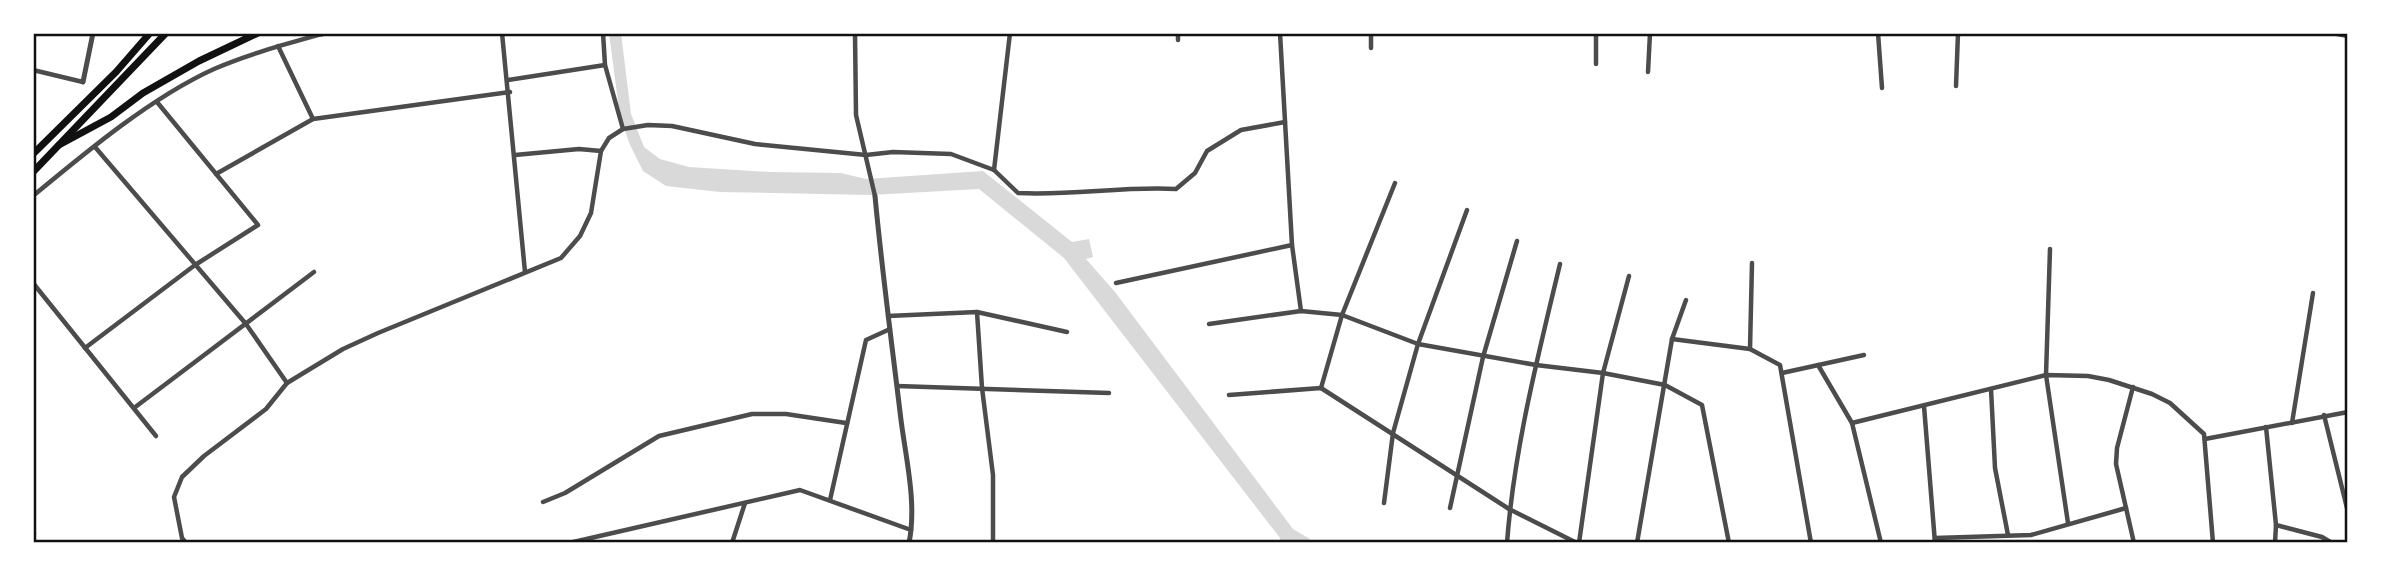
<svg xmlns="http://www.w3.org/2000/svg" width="2381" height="576" font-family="'IBM Plex Sans',sans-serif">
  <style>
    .water { fill: #d9d9d9 }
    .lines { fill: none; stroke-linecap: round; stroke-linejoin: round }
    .minor { stroke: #4c4c4c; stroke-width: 4.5 }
    .tertiary { stroke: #4c4c4c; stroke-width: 5 }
    .trunk { stroke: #111; stroke-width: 7 }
    .neatline { fill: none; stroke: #111; stroke-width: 2.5 }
  </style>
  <rect width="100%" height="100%" fill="#fff"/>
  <!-- water -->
  <polygon class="water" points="609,33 621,33 631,114 644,147 660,159 689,167 770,172 841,173 866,179 983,171 1072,242 1089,239 1093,257 1086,259 1115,292 1293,529 1310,539 1308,543 1280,543 1280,538 1064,258 979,189 871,195 720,192 666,186 643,171 630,145 620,117"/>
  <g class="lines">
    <!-- minor -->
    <g class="minor">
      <polyline points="502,33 525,272"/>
      <polyline points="603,33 605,65 623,129"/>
      <polyline points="855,33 856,115 875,196"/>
      <polyline points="1178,33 1178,40"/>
      <polyline points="1280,33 1292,245 1301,311"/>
      <polyline points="1371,33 1371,48"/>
      <polyline points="1878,33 1882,88"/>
      <polyline points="2332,33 2348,36"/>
      <polyline points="278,46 313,119"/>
      <polyline points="1596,64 1596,33"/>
      <polyline points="33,70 83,82"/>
      <polyline points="1648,72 1650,33"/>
      <polyline points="508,80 605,65"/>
      <polyline points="1956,86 1958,33"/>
      <polyline points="95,147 246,324 287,383"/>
      <polyline points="515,155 579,149 601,151"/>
      <polyline points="994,170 1010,33"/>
      <polyline points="216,174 313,119 510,92"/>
      <path d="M33,196C86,152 152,97 214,69C249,54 286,44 322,34"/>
      <polyline points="2050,249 2046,375 2068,523"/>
      <polyline points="33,283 156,436"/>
      <polyline points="1116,283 1292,245"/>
      <polyline points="977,312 982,388 993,475 993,543"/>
      <polyline points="888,316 977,312 1067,332"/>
      <polyline points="1209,324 1301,311 1342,315 1418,344 1536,365 1603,373 1665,385 1702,405 1729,543"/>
      <polyline points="1672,339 1750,349 1780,365 1811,543"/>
      <polyline points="85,348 195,265 258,225 157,102"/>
      <polyline points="1750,349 1752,263"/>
      <polyline points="1818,365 1852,423 1881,543"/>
      <polyline points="1782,373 1864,355"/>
      <polyline points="897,386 1109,393"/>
      <polyline points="2133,387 2117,448 2116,464 2134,543"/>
      <polyline points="1321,388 1342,315 1395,183"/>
      <polyline points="1991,389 1995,468 2008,535"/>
      <polyline points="1229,395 1321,388 1509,509 1577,543"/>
      <polyline points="1924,406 1935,543"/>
      <polyline points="134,408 314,272"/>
      <polyline points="2324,415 2348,512"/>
      <polyline points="1852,423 2046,375 2088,376 2109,380 2152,394 2170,403 2204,434 2213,543"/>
      <polyline points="2292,423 2313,293"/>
      <polyline points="2266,427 2276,525 2275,543"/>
      <polyline points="2205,439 2348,412"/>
      <polyline points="830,500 866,340 890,329"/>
      <polyline points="543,502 565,493 659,436 752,414 786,414 846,423"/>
      <polyline points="1384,503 1393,433 1418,344 1467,210"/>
      <polyline points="1450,508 1483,357 1517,241"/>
      <polyline points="2276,525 2322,537 2332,543"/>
      <polyline points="33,537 34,534"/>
      <polyline points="1935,538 2031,535 2126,508"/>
      <path d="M186,543L182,538L174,497L182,477L204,456L266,409L287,383L343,349L378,333L561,258L580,236L591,213L601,151L609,138L623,129L648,125L672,126L755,144L866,155L893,152L951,154L994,170L1018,193C1071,196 1123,186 1176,189L1195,173L1207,151L1241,130L1285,122"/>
      <polyline points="569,543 800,490 911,530"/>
      <polyline points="732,543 745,503"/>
      <path d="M1507,543C1514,449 1538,356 1560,264"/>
      <polyline points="1579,543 1603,373 1629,276"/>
      <polyline points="1637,543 1672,339 1686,300"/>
    </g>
    <!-- tertiary -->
    <g class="tertiary">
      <polyline points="322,33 322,34"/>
      <polyline points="83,82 93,33"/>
      <path d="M875,196C882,271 892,345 901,420C906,459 917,504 909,543"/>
    </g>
    <!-- trunk -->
    <g class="trunk">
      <polyline points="59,145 111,117 143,93 199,61 258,33"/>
      <polyline points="33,154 116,72 150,33"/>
      <polyline points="33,172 166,33"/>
    </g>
  </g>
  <!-- border -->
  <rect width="2381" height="576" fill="none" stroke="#ffffff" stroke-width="70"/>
  <rect x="35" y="35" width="2311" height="506" class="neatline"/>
</svg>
